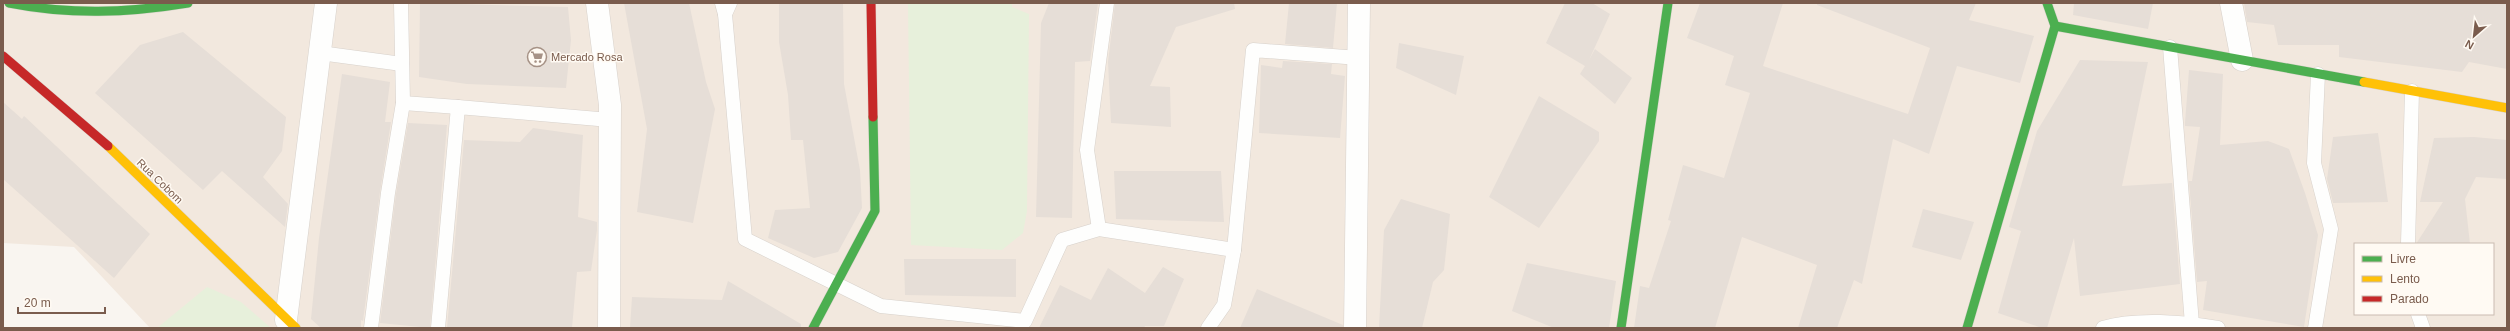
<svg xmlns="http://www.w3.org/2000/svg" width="2510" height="331" font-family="Arial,sans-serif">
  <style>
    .residential { fill: #f2e8de; fill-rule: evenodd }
    .green { fill: #e7f0db }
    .building { fill: #e6ded7 }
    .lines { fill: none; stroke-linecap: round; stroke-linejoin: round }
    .lane-casing { stroke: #d7d1cb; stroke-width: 15 }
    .street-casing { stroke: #d7d1cb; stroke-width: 23 }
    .fast-casing { stroke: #d9d2cb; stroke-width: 10 }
    .slow-casing { stroke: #d9d2cb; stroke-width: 10 }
    .jam-casing { stroke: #d9d2cb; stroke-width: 10 }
    .lane { stroke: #fefefd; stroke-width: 14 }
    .street { stroke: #fefefd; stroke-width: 22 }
    .fast { stroke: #4caf50; stroke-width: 9 }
    .slow { stroke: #ffc107; stroke-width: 9 }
    .jam { stroke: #c62828; stroke-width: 9 }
    .labels { text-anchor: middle; stroke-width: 3; stroke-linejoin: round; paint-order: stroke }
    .poi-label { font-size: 11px; fill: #7a5c4d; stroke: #fffaf3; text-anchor: start }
    .street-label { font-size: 11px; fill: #7a5c4d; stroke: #fffaf3 }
  </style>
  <rect width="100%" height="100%" fill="#f9f5f0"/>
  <!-- residential -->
  <path class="residential" d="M3,3H2507V328H150L74,247L3,243ZM2355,244H2493V314H2355Z"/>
  <!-- green -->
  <g class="green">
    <polygon points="908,3 1012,3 1012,7 1029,14 1027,211 1023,233 1002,250 911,245"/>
    <polygon points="207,287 241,302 271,328 157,328"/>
  </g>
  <!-- building -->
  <g class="building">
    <polygon points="420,3 568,7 571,40 566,88 467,84 419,77"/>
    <polygon points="624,3 689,3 706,82 715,109 693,223 637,212 647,129"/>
    <polygon points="779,3 843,3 844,84 860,170 862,208 838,252 814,258 768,238 775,210 810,208 803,140 791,140 788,95 779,42"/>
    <polygon points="1049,3 1098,3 1090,61 1075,62 1072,218 1036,217 1041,23"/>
    <polygon points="1115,3 1234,3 1235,9 1176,27 1150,86 1170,87 1171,127 1111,123 1108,62"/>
    <polygon points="1289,3 1337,3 1333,48 1285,44"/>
    <polygon points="1565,3 1592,3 1610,14 1589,60 1595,49 1632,78 1615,104 1580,74 1585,66 1546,43"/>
    <polygon points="1700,3 1783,3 1763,66 1908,114 1930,48 1817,5 1817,3 1976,3 1969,20 2034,36 2020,83 1957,66 1929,154 1893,139 1862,284 1854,280 1837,328 1798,328 1817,265 1742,237 1715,328 1634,328 1640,286 1649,288 1671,221 1668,220 1683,165 1724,178 1750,93 1725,85 1734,56 1687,38"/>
    <polygon points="2074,3 2153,3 2148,29 2073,15"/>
    <polygon points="2244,3 2507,3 2507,69 2469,62 2462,72 2339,57 2339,45 2278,45 2274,25 2247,22"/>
    <polygon points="183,32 286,117 282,151 263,177 288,204 285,227 222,171 203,190 95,93 140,45"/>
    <polygon points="1399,43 1464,56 1456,95 1396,68"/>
    <polygon points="2080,60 2148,62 2122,186 2172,183 2180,284 2080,296 2074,238 2047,328 2042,328 1998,313 2021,231 2009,227 2037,131"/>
    <polygon points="1283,61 1332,64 1331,74 1345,76 1340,138 1259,133 1261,65 1282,68"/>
    <polygon points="2189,70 2223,74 2220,145 2268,141 2289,149 2305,193 2318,235 2304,327 2203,310 2207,281 2197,282 2189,181 2192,181 2200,127 2185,126 2185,123"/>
    <polygon points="342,74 390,82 385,122 391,122 380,192 363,321 361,320 361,328 321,328 311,319 319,238"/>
    <polygon points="1539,96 1599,132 1599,141 1539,228 1489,197"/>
    <polygon points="3,102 22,119 24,116 150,234 114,278 3,179"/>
    <polygon points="408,123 447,125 430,328 380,323 396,194"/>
    <polygon points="533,128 583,135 578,217 597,222 597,230 591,271 577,272 572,328 447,328 464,140 520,142"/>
    <polygon points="2378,133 2388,202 2333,203 2327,179 2333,137"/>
    <polygon points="2474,137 2507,140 2507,179 2476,177 2465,199 2470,244 2416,244 2443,202 2420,202 2434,138"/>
    <polygon points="1114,171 1221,171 1224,222 1116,219"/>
    <polygon points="1401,199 1450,214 1444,270 1433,282 1422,328 1379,328 1384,230"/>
    <polygon points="1923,209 1974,222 1961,260 1912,247"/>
    <polygon points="904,259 1016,259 1016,297 905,295"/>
    <polygon points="1527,263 1616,281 1609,328 1554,328 1512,311"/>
    <polygon points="1163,267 1184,279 1164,326 1145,326 1144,328 1039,328 1060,285 1091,300 1108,268 1145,293"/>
    <polygon points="728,281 801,324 801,328 630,328 632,297 722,300"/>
    <polygon points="1257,289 1343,325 1343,328 1240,328"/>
  </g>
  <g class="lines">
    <!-- lane casing -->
    <g class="lane-casing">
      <g id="lane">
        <polyline points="401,3 403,103 458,107"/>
        <polyline points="722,3 725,14 730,3"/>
        <polyline points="725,14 745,239 881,306 1025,321 1062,240 1099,229 1234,250 1224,305 1208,328"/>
        <polyline points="2170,47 2192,324"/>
        <polyline points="320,53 402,64"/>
        <polyline points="1099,229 1087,150 1107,3"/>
        <polyline points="2408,244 2412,91"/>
        <polyline points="1234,250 1253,50 1359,58"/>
        <polyline points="2418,314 2423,328"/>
        <polyline points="371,328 388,193 403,103"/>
        <polyline points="438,328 458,107 610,120"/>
        <path d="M2103,328C2136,318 2184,322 2218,328"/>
        <polyline points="2315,328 2331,229 2314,163 2318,74"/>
      </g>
    </g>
    <!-- street casing -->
    <g class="street-casing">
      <g id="street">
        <polyline points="597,3 610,105 609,328"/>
        <polyline points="2231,3 2242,60"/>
        <polyline points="286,320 326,3"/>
        <polyline points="1355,328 1359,3"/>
      </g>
    </g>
    <!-- fast casing -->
    <g class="fast-casing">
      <g id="fast">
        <path d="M9,3C70,15 127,13 188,3"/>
        <polyline points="2055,26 2364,82"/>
        <polyline points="813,328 875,211 873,117"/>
        <polyline points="1621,328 1668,3"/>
        <polyline points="1967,328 2055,26 2047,3"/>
      </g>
    </g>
    <!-- slow casing -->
    <g class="slow-casing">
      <g id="slow">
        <polyline points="2364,82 2507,108"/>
        <polyline points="108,146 296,328"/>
      </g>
    </g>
    <!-- jam casing -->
    <g class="jam-casing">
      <g id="jam">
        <polyline points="871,3 873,117"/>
        <polyline points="3,56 108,146"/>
      </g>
    </g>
    <!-- lane -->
    <use href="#lane" class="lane"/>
    <!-- street -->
    <use href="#street" class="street"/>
    <!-- fast -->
    <use href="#fast" class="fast"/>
    <!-- slow -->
    <use href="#slow" class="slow"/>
    <!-- jam -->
    <use href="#jam" class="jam"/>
  </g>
  <!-- icons -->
  <defs>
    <g id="supermarket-ring" transform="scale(1)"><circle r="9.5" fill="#fffaf3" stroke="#a69286" stroke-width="1.5"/><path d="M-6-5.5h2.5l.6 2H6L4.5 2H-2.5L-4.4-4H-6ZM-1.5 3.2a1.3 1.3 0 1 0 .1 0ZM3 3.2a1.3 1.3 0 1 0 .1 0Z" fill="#a69286"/></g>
  </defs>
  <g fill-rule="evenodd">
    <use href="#supermarket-ring" x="537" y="57"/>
  </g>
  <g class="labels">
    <!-- poi labels -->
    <g class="poi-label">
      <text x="551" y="61">Mercado Rosa</text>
    </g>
    <!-- street labels -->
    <g class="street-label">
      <text transform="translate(160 181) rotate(44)" y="4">Rua Cobom</text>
    </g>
  </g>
  <!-- border -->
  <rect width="2510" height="331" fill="none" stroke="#7a5c4d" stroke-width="8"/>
  <!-- legend -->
  <rect x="2354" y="243" width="140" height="72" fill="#fffaf3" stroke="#cabbb1"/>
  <rect x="2362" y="256" width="20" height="6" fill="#4caf50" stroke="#cabbb1"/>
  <text x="2390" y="263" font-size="12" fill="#7a5c4d">Livre</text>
  <rect x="2362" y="276" width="20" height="6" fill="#ffc107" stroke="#cabbb1"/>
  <text x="2390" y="283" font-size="12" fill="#7a5c4d">Lento</text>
  <rect x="2362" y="296" width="20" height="6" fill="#c62828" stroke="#cabbb1"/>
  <text x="2390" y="303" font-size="12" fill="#7a5c4d">Parado</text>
  <!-- north arrow -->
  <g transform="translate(2474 36) rotate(208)" stroke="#fffaf3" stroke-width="3" paint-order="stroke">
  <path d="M0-3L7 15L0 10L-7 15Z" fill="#7a5c4d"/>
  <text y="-6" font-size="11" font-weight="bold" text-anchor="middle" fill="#7a5c4d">N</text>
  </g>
  <!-- scale -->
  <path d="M18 307v6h87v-6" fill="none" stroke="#7a5c4d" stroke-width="2"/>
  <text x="24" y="307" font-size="12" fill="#7a5c4d" stroke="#fffaf3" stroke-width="3" paint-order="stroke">20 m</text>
</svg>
